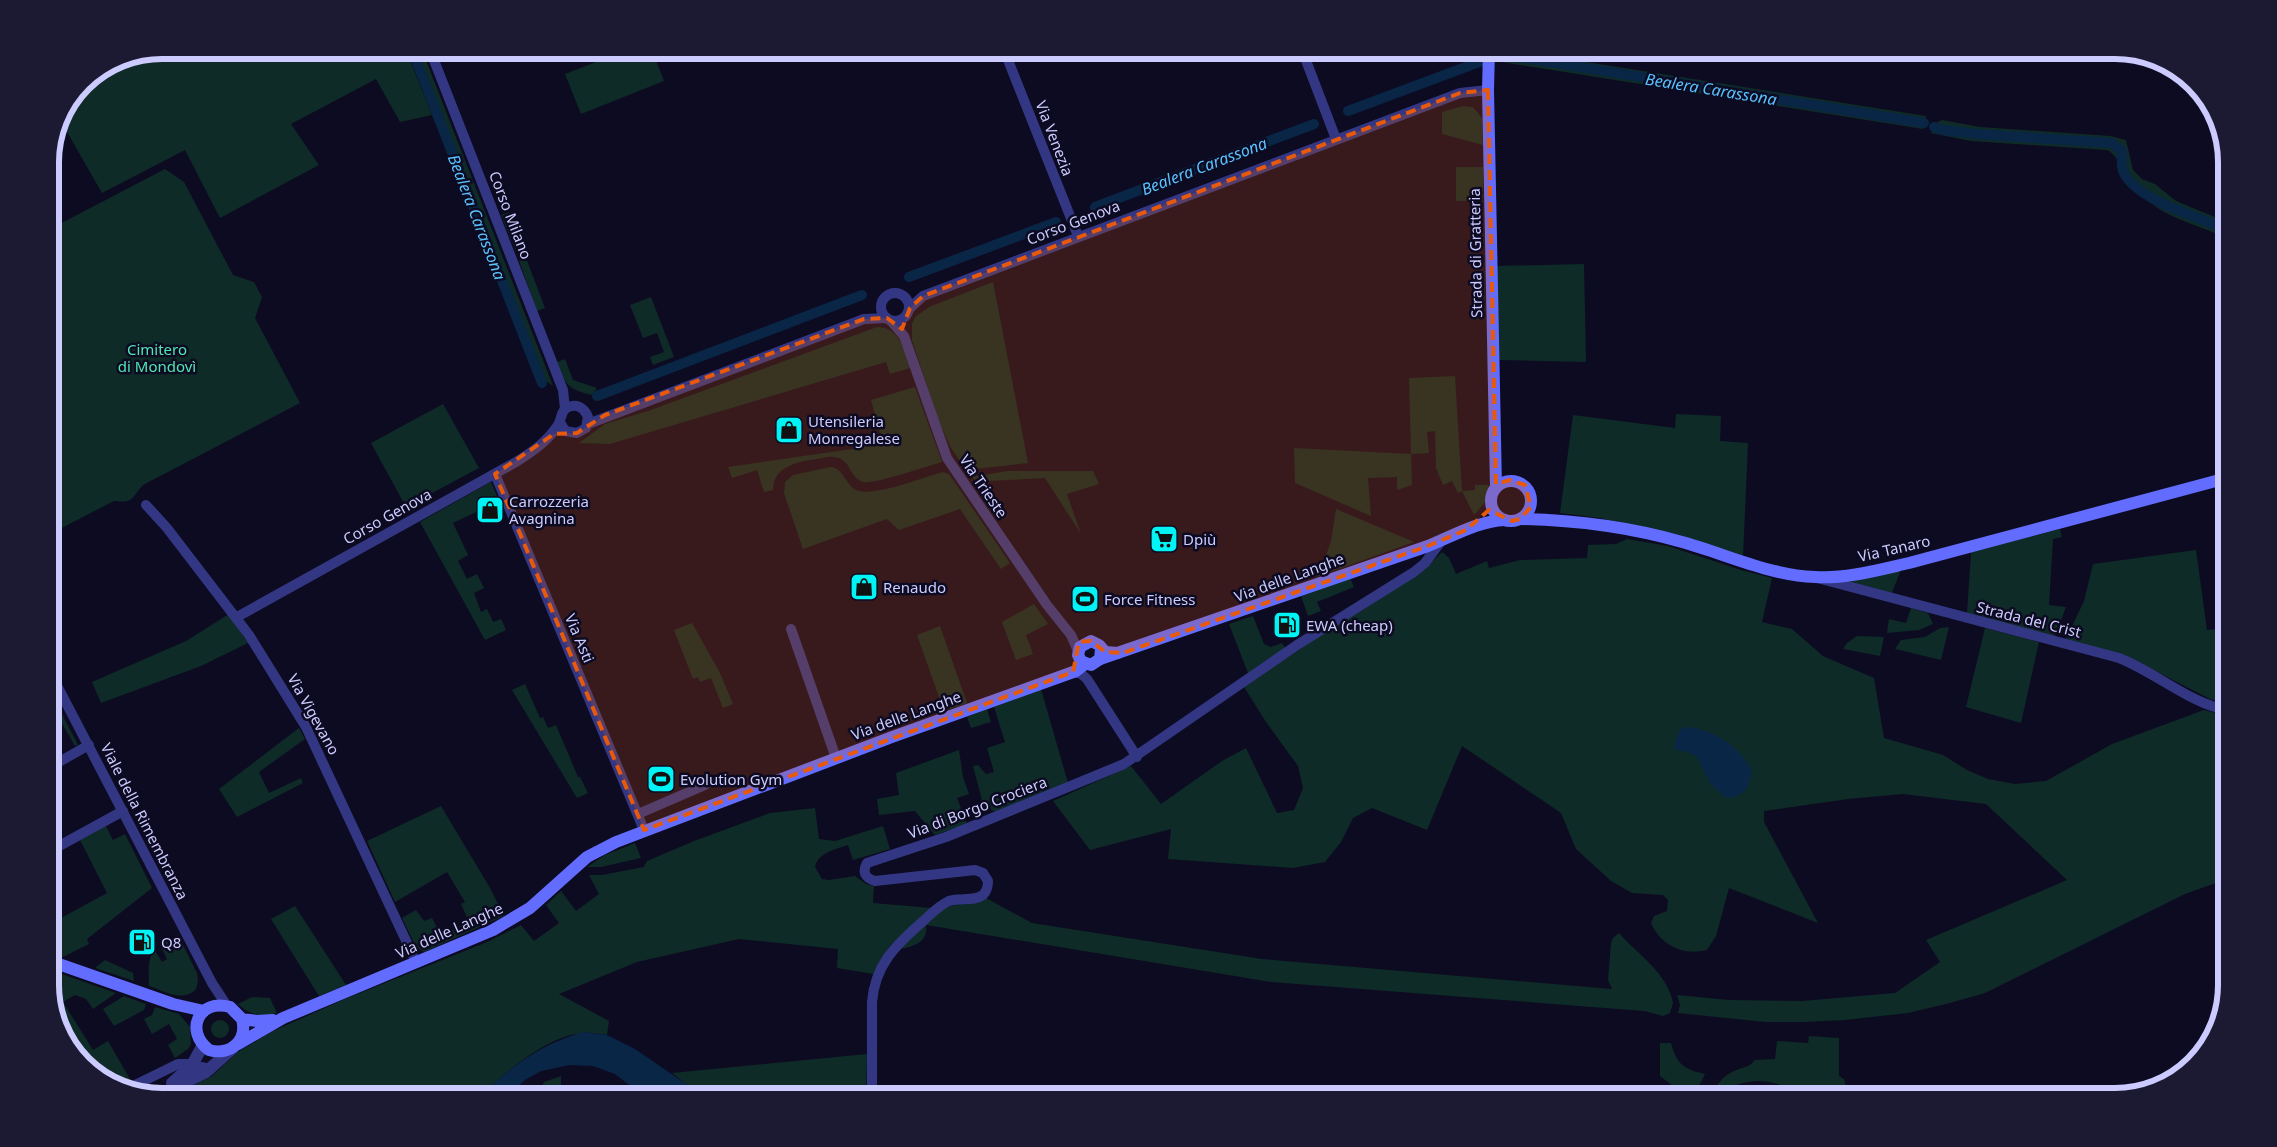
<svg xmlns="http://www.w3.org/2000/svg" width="2277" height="1147" viewBox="0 0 2277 1147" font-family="'Noto Sans',sans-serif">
	<rect width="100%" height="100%" fill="#0d0b21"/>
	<g fill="#0e2b27">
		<polygon points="162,50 406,50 432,115 400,122 376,79 291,124 319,165 220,218 185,150 102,193 59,118 83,83 119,58"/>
		<polygon points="416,50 422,50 553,386 545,380"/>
		<polygon points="627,50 652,50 664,81 581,114 565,74"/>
		<polygon points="1495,50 1512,50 1926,116 1923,129 1495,61"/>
		<polygon points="1463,106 1473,107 1482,118 1483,145 1442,134 1442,112"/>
		<path d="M1942,120l38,7 130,9 16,4 7,30 9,9 13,5 21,17 51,21v17c-22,-12 -47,-17 -68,-30 -9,-7 -19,-14 -28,-22 -13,-11 -8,-29 -24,-37l-136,-9 -40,-8 5,-10z"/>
		<rect x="1456" y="167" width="27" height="34"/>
		<path d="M165,169l19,13 49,93 21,7 8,15 -7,21 45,85 -157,82c-13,14 -8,18 -29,16l-64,33v-305z"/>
		<polygon points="509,212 523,250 516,252 501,215"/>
		<polygon points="526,258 545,308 537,311 519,261"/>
		<polygon points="1584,264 1586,362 1499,360 1497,266"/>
		<polygon points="993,282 1028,463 966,470 951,448 937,417 912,340 912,324 915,317 929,307"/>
		<polygon points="651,297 674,357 653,365 650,357 664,352 657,333 643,338 630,305"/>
		<path d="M877,327c23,0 27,23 33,41l-20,6 -4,-12 -276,82 -31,-1 26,-19 43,-13z"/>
		<path d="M565,359l8,21 24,8 -5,7c-25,-6 -26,-10 -35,-33z"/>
		<polygon points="1455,376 1462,491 1475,490 1475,485 1489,485 1486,501 1474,515 1462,491 1458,493 1452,481 1443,485 1436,468 1435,431 1427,432 1429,453 1411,454 1412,485 1397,490 1397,477 1368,478 1371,516 1295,483 1294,448 1411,454 1409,378"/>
		<path d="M915,387l27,75c-14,4 -70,23 -79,20 -17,-6 -10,-27 -36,-25 -20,4 -54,5 -54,33l-9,2 -7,-22 -25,8 -4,-11 124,-18 30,-9 -11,-40z"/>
		<polygon points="443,404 479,468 406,507 371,443"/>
		<polygon points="1676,414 1721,416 1720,441 1748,443 1743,557 1675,534 1600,518 1560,513 1573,415 1675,428"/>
		<path d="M831,467c13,2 14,17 25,23 16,8 68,-13 87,-18l6,2 61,89 -9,6 -41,-60 -61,21 -12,-11 -84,30 -19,-56 1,-11 8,-7z"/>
		<polygon points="1008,471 1093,471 1099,484 1067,494 1081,534 1045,478 988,481 981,486 972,477"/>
		<polygon points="491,482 503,510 498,512 493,504 453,523 468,555 458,561 467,579 477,574 484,588 474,593 481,612 487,609 493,622 501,619 506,630 485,640 420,522"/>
		<polygon points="1336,509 1414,542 1319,576 1331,541"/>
		<polygon points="2060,529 2062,537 2053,539 2049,605 2066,607 2055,636 1967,614 1971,552"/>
		<path d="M1627,539l41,7 73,24 31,8 -10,44 30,7 31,27 51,22 10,60 59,17 24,15 21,9 27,5 31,-3 66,-37 92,-34 23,6v163l-42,15 -200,99 -35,10 -42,10 -63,7 -41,2h-39l-87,-9 2,-8 -3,-10 52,5 73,1 93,-8 45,-31 -14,-22 141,-60 -81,-76 -83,-10 -55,5 -84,12v11l54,101 -89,-35 -13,48 -9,14c-23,6 -46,-4 -56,-27l3,-7 13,-5 1,-11 -5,-5 -31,-2 -21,-12 -35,-32 -15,-36 -99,-67 -35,84 -55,-22 -19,10 -12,24 -16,20 -32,6 -125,-9 3,-30 -81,21 -37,-49 78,-35 30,38 61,-43 24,-13 31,65 17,-3 9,-22 -5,-22 -32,-44 -22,-35 56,-40 125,-78 17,-17 7,6 7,16 31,-13 2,7 31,-8 67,-2 1,-13 28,-1z"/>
		<polygon points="2196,550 2207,630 2227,628 2227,704 2210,699 2134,660 2066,639 2084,601 2093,564"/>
		<polygon points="1901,570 1891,595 1836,581"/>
		<polygon points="1350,578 1354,587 1317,602 1321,611 1308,616 1301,596"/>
		<polygon points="1034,604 1048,624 1026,635 1033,654 1016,660 1002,622"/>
		<polygon points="1911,608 1928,613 1933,624 1919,630 1887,633 1889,619 1906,623"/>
		<polygon points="229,614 248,643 201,666 101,703 92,682 186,641"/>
		<polygon points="1253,616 1264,644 1271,647 1282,643 1285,648 1248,673 1229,624"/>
		<polygon points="692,623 720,673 733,704 723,708 711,678 700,682 698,677 693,679 674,630"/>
		<polygon points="940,626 967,703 944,711 917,635"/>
		<polygon points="1949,627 1941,660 1895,649 1901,640 1925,637 1940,628"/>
		<polygon points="1985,628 2039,642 2021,723 1966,707"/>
		<polygon points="1857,636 1884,637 1880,656 1843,649 1847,643"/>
		<polygon points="525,684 540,718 543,717 548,728 556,725 578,777 580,777 588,793 577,798 512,690"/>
		<polygon points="1041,689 1068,783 995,812 983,804 973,766 978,765 986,774 994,772 987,748 1005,742 994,707"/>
		<polygon points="50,691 78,745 75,746 50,703"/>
		<polygon points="987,709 991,722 971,728 967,717"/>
		<polygon points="299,728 305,739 259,772 269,793 301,778 303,783 237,817 219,789"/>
		<polygon points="959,750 963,777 969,794 957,798 967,824 935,835 915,811 879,815 877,799 899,795 896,773"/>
		<polygon points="441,806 490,888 504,916 424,952 416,947 402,918 416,910 424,921 432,918 441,935 469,922 461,904 465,902 447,872 395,902 367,841"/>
		<path d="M815,808l4,31 16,2 48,-15 7,23 -37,11 -5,-15c-14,5 -29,7 -33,22l7,12 7,1 26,-4 11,8 8,2 -1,17 58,5 -42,39 -15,27 -37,-6 1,-19 -99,-10 -102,23 -78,32 50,27 -2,14c-8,-1 -16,-3 -23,-2 -38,2 -79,41 -106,64h-308l42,-21 26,-24 35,-21 72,-32 142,-57 34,-17 13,16 25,-18 -13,-18 15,-14 15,20 23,-17 -10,-19h13l42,-8 3,-6 47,-20 76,-28z"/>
		<polygon points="106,826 113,840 125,834 152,888 87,939 89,944 63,957 50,952 50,924 107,893 80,840"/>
		<polygon points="635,843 641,858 601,867 587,867 605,855"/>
		<path d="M986,898l46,25 230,36 350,30 -4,-9 3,-37 2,-5 6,-5c19,22 48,39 54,70l-3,10 -7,3 -19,-5 -373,-29 -345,-57c3,17 -13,22 -27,24 15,-14 33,-36 52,-43 12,-4 24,-3 35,-8z"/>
		<polygon points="295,906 346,985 319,996 271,919"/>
		<path d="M178,935l19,38 1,8 -2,8c-13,14 -32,2 -47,-3 0,-13 -2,-25 5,-37l8,13 5,-3 -7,-14z"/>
		<polygon points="105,960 133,973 134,981 95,968"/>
		<polygon points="50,970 116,993 93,1009 86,999 75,995 63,1002 93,1050 108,1041 131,1081 118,1087 113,1086 69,1048 50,993"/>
		<polygon points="124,996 146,1004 144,1010 114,1026 103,1009"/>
		<path d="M252,997l18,1 7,15c-16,4 -28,2 -39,-9z"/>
		<polygon points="155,1007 179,1014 190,1027 191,1044 188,1049 175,1058 168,1045 177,1039 169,1024 152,1034 144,1019 152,1015"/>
		<circle cx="220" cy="1029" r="9"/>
		<path d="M1809,1036l30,2v38l5,3 5,18c-11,0 -28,3 -38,0 -21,-7 -39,-20 -63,-15 -14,2 -26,10 -39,15 7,-10 13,-21 25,-26 8,-4 15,-3 21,-11l20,-1 2,-18 31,2z"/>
		<path d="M1660,1043h11c6,22 13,26 34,31 -5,10 -10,23 -24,23l1,-4 -22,-17z"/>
		<polygon points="867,1054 866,1097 698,1097 691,1088 672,1073"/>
		<polygon points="561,1076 561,1097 537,1097 544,1082"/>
		<polygon points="1653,1086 1681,1097 1636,1097 1638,1091"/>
	</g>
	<g fill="#092647">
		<path d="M1683,727c28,0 57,19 69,44 -2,16 -8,26 -26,27l-17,-16 -12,-25 -9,-5 -11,-2 -3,-3c2,-8 3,-14 9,-20z"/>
		<path d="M583,1032l24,3 28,14 57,39 5,9h-52l-30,-23 -22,-8 -23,-1 -29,6 -16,9 -19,17h-28c37,-32 57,-50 105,-65z"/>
	</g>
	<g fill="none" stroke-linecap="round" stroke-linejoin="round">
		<g stroke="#092647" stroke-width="10">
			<polyline points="412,50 542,383"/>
			<polyline points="1499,54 1924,123"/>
			<polyline points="1348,111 1482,61"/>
			<path d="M1934,127l9,3 33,4 135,9 11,8c0,6 -1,14 1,20 12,30 78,45 104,60"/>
			<polyline points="1095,207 1314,124"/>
			<polyline points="909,277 1056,222"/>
			<polyline points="597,396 862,295"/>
		</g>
		<g stroke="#333783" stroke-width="10">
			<polyline points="430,50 563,390 565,409"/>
			<polyline points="1004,50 1078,236"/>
			<polyline points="1302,50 1336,139"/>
			<circle cx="895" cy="307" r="14"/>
			<polyline points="910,308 923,296 1460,93 1488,90"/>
			<polyline points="891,321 904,336 947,458 1047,605 1071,635 1078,651"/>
			<polyline points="588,424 864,319 887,318"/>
			<polyline points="495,474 644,830"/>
			<polyline points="146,505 167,528 249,635 306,727 416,962"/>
			<path d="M1821,579l298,79c36,14 72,46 108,52"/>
			<path d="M237,617l279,-155c16,-10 32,-21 42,-37 4,-6 2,-12 8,-17 10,-5 18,-1 22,9l-2,11 -9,5 -12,-2 -5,-9"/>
			<polyline points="791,629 836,758"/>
			<polyline points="50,672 212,983 227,1006"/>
			<polyline points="1070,673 1080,673 1087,679 1137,757"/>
			<polyline points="50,767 89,745"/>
			<polyline points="638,814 705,785"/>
			<polyline points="50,851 123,811"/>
			<polyline points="127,1089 178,1064 186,1064 211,1069"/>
			<path d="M872,1097v-95c3,-37 23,-56 49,-79 9,-8 17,-17 28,-22 10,-4 25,1 34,-6 4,-4 5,-9 5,-14l-5,-8 -8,-3 -100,11c-10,-3 -13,-9 -8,-18l79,-26 178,-73 173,-119 117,-73 11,-9 17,-23"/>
		</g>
		<g stroke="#333783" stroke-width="12">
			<polyline points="172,1083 192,1065 203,1045"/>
			<polyline points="157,1096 206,1072 233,1048"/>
		</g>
		<g stroke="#626dff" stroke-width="12">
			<polyline points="1489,50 1488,90 1496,487"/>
			<circle cx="1511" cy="501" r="20"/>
			<path d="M1520,519c55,1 109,8 162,23 44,12 86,33 133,35 31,2 63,-7 94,-14l318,-85"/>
			<polyline points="1101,649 1100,659 1091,665 1081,661 1078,655 1080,647 1091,641 1099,645 1105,652 1118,653"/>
			<path d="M1100,659l328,-113c25,-10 50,-25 77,-26"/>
			<polyline points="50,961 173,1004 204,1011"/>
			<path d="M242,1019c6,22 -12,37 -33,31 -25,-19 -10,-52 21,-43l12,12 15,2 16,-1"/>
			<polyline points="238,1044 283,1018 493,930 530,908 587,857 616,842 892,737 1076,671 1085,664"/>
		</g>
	</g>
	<path fill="#e8590c" fill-opacity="0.2" stroke="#e8590c" stroke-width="4" stroke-dasharray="10 6" stroke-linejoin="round" d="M1488,90l8,394 14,-4 15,5 6,22 -11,12 -8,2 -23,-11 -23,20 -38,16 -305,107 -18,-1 -14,-11 -12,1 -6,30 -429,158 -149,-356 59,-40 23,-1 28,-18 259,-96 23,-1 15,11 8,-21 13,-12 537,-203z"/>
	<defs>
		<symbol id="shop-square" viewBox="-11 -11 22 22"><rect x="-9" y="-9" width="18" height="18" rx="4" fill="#00f4f6" stroke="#0d0b21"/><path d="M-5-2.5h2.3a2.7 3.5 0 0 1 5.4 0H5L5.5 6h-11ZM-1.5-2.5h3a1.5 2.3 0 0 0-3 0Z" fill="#111"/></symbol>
		<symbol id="supermarket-square" viewBox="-11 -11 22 22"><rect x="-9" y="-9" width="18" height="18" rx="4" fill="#00f4f6" stroke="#0d0b21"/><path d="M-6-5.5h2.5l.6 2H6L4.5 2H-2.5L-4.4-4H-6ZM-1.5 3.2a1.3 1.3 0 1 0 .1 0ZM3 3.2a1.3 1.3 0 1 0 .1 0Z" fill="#111"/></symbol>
		<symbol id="stadium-square" viewBox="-11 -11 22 22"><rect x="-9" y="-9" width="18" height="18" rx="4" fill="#00f4f6" stroke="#0d0b21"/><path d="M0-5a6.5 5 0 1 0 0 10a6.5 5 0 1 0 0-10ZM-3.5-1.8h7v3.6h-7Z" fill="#111"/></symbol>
		<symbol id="fuel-square" viewBox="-11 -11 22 22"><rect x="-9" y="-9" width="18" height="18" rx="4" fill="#00f4f6" stroke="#0d0b21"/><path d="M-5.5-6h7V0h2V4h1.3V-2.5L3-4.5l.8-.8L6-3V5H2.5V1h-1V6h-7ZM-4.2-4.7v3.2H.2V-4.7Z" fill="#111"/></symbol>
	</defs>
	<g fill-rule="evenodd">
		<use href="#shop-square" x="773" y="414" width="32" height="32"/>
		<use href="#shop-square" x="474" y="494" width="32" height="32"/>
		<use href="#supermarket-square" x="1148" y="523" width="32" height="32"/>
		<use href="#shop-square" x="848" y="571" width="32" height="32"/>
		<use href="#stadium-square" x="1069" y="583" width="32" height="32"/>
		<use href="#fuel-square" x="1271" y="609" width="32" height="32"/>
		<use href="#stadium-square" x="645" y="763" width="32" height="32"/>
		<use href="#fuel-square" x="126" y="926" width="32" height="32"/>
	</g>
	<g text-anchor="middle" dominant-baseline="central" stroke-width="5" stroke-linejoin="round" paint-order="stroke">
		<g font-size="15" fill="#cccbff" stroke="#0d0b21">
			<text transform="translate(1055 138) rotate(69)">Via Venezia</text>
			<text transform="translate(511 215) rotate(69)">Corso Milano</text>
			<text transform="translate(1073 222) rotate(-21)">Corso Genova</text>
			<text transform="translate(1475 253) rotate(-91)">Strada di Gratteria</text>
			<text transform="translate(984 486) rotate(56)">Via Trieste</text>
			<text transform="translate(387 516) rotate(-29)">Corso Genova</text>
			<text transform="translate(1894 548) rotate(-13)">Via Tanaro</text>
			<text transform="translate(1289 577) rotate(-20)">Via delle Langhe</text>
			<text transform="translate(2029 619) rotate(14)">Strada del Crist</text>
			<text transform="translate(580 638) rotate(67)">Via Asti</text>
			<text transform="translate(314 714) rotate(61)">Via Vigevano</text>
			<text transform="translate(906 715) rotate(-20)">Via delle Langhe</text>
			<text transform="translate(977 807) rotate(-21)">Via di Borgo Crociera</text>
			<text transform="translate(145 821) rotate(63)">Viale della Rimembranza</text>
			<text transform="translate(449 930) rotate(-24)">Via delle Langhe</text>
		</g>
		<g font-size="15" fill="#4fe7b3" stroke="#0d0b21">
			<text x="157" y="349">Cimitero<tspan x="157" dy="17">di Mondovì</tspan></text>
		</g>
		<g font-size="15" fill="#cccbff" stroke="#0d0b21" text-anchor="start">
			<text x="808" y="421">Utensileria<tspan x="808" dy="17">Monregalese</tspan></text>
			<text x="509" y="501">Carrozzeria<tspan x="509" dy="17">Avagnina</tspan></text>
			<text x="1183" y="539">Dpiù</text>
			<text x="883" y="587">Renaudo</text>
			<text x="1104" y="599">Force Fitness</text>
			<text x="1306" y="625">EWA (cheap)</text>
			<text x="680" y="779">Evolution Gym</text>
			<text x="161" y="942">Q8</text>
		</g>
		<g font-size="16" font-style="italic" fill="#59c2ff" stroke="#0d0b21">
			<text transform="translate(1711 89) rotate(9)">Bealera Carassona</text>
			<text transform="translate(1204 166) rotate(-21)">Bealera Carassona</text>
			<text transform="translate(477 217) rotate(69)">Bealera Carassona</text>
		</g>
	</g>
	<path d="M0 0H2277V1147H0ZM162 59H2115A103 103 0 0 1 2218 162V985A103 103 0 0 1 2115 1088H162A103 103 0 0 1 59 985V162A103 103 0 0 1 162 59Z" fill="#1c1a33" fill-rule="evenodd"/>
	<path fill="none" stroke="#cccbff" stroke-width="6" d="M162 59H2115A103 103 0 0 1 2218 162V985A103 103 0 0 1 2115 1088H162A103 103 0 0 1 59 985V162A103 103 0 0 1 162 59Z"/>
</svg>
